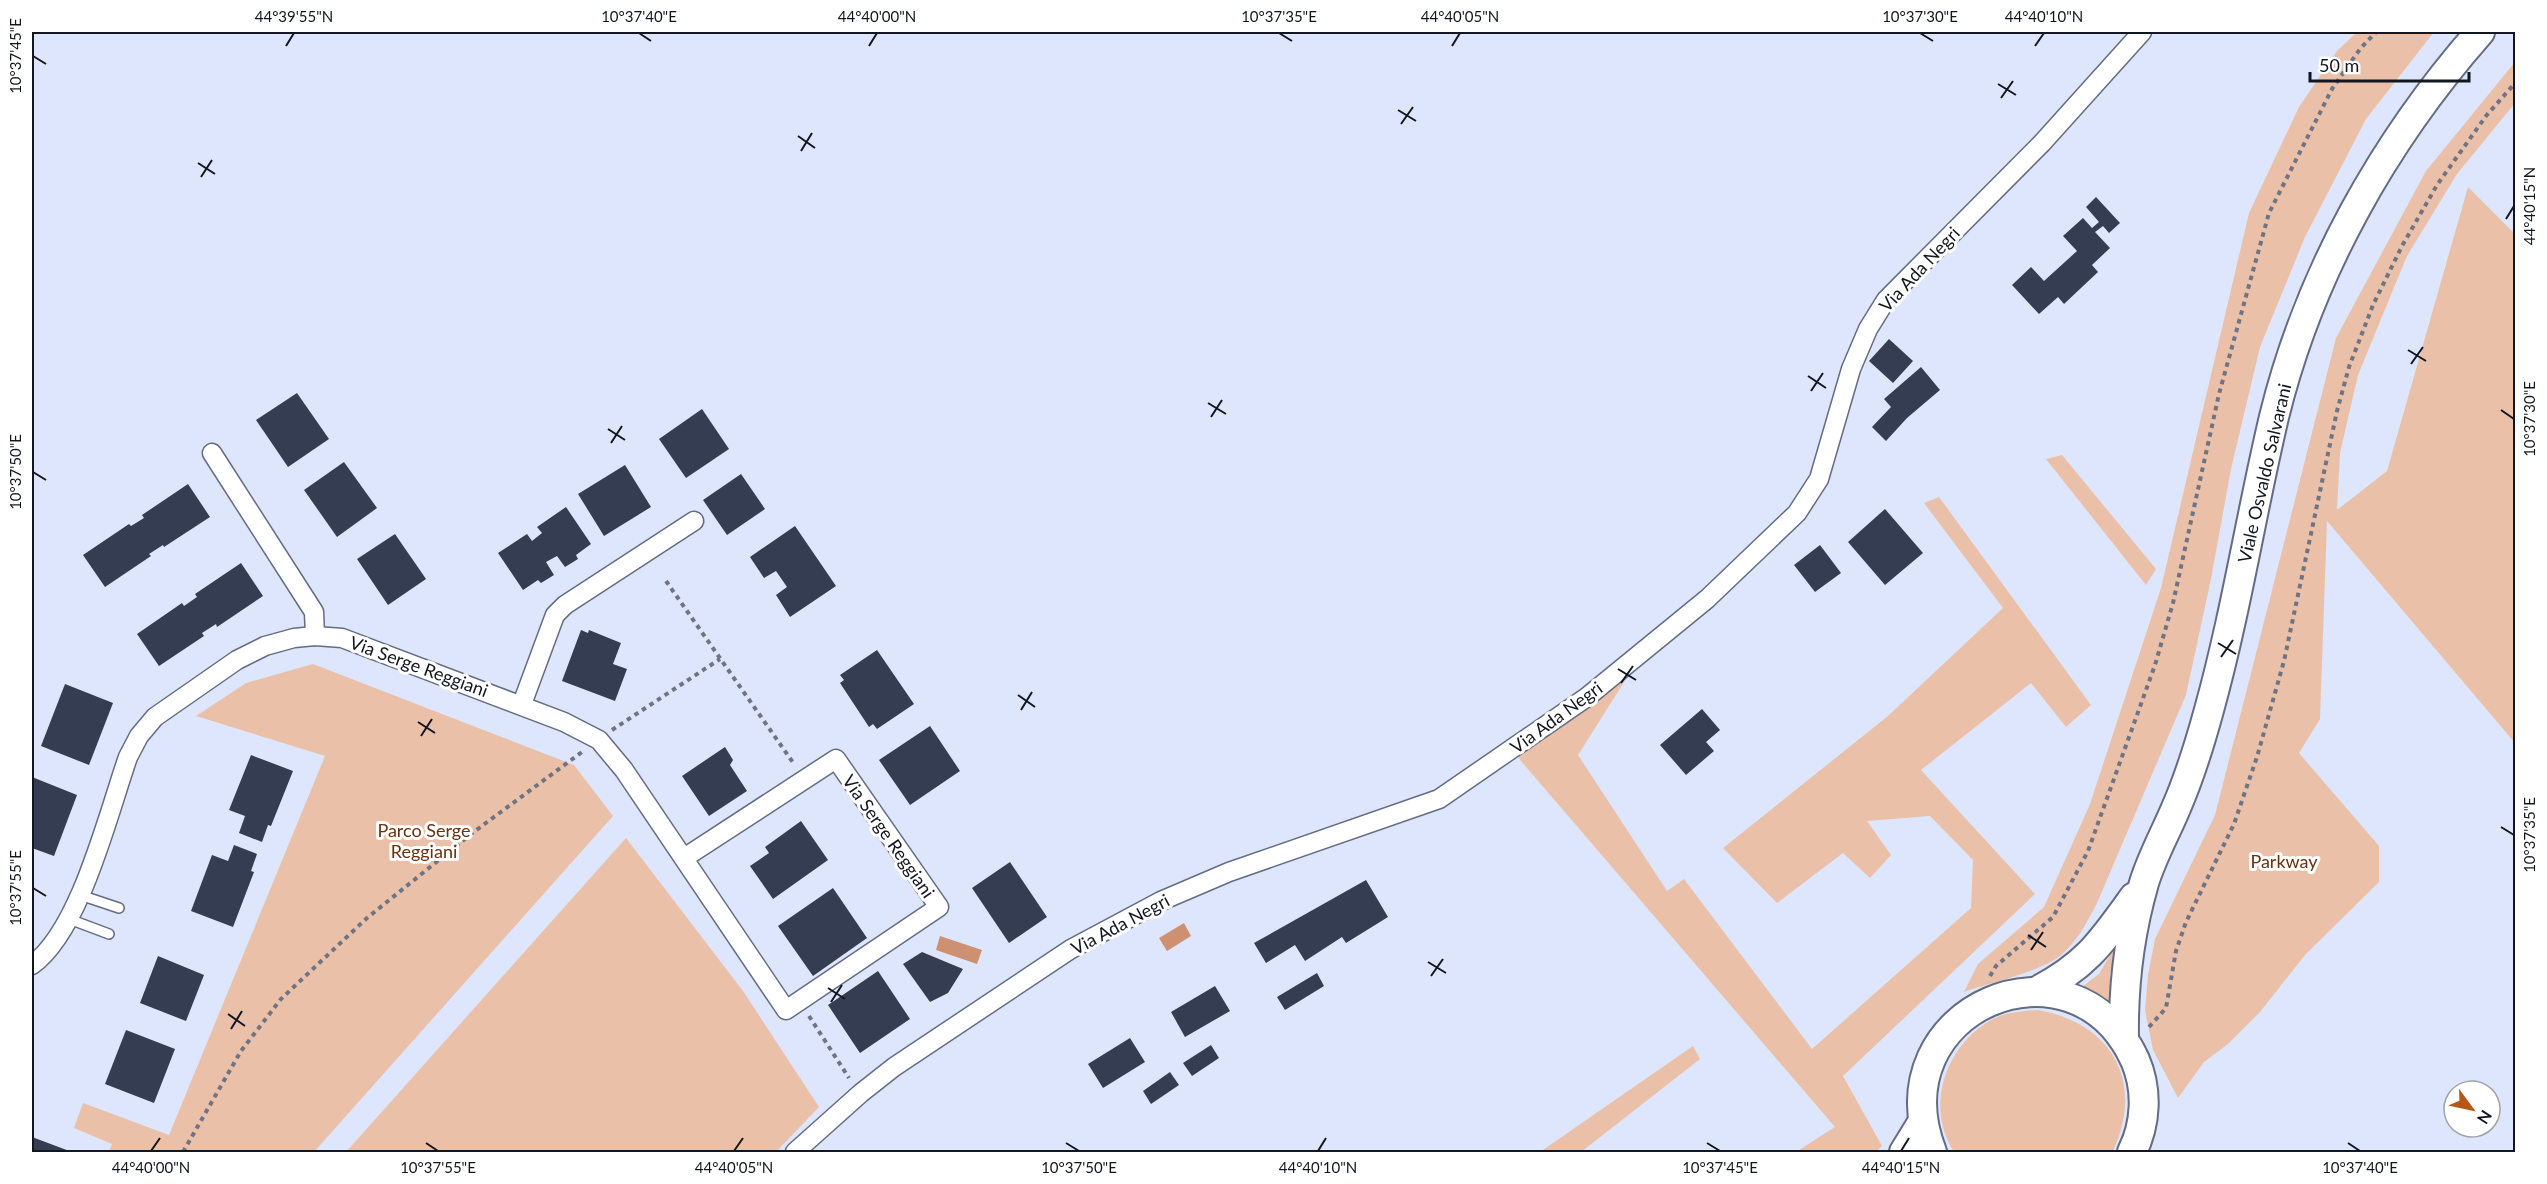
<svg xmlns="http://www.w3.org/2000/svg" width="2547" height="1184" viewBox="0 0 2547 1184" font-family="Lato,sans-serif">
	<rect width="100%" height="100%" fill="#dde6fc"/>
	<g fill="#ebc0a9">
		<path d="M2357,32h77l-68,87 -61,118 -45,110 -29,122 -20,110 -25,116 -89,208c-10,19 -20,39 -37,53 -23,17 -68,26 -96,36l14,-28 66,-57 46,-103 71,-216 88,-375 50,-106 38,-56z"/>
		<polygon points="2515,62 2515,103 2457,174 2407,256 2358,375 2340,453 2337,510 2387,471 2468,187 2515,234 2515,743 2327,521 2320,719 2299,753 2379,846 2379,882 2305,955 2260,1012 2228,1044 2204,1062 2178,1098 2153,1050 2145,1010 2148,975 2155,939 2215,815 2336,338 2426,171"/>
		<polygon points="2062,455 2156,569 2146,585 2046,459"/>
		<polygon points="1939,497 2091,705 2066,727 2031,683 1921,770 2035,894 1843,1076 1882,1146 1876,1152 1791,1152 1799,1150 1835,1127 1521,761 1513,748 1645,649 1578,755 1667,891 1684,879 1812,1049 1971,908 1973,860 1930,816 1867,821 1891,855 1870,878 1843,853 1777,903 1723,848 1888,716 2003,608 1924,503"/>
		<polygon points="313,664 574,765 613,816 314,1152 109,1152 112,1144 74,1128 83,1103 169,1135 325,756 196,716 246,683"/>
		<polygon points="626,838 743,991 819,1107 776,1152 346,1152"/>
		<polygon points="2116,945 2110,975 2111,1007 2096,996 2078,990 2099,974"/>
		<path d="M2038,1010c74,13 107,72 75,141l-159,1c-30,-46 -8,-108 39,-133 14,-7 30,-8 45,-9z"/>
		<polygon points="1693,1046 1700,1059 1581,1152 1540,1152"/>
	</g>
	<g fill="#cd9171">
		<polygon points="1184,923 1191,936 1167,951 1159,938"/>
		<polygon points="940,936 982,950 977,964 936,950"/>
	</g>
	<g fill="#353d53">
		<polygon points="2096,197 2120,223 2109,233 2103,226 2095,232 2110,248 2092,265 2098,272 2064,304 2058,297 2039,314 2012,285 2031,267 2044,281 2077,251 2063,236 2083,218 2092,228 2099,222 2086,207"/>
		<polygon points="1889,339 1913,361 1893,383 1869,361"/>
		<polygon points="1921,367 1940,390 1907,418 1886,441 1872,427 1891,407 1884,399"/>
		<polygon points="297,393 329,439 288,467 256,420"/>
		<polygon points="702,409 729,449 686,478 659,439"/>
		<polygon points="344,462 377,508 337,537 304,490"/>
		<polygon points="625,465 651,507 604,536 578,494"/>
		<polygon points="741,474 765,509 727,535 703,500"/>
		<polygon points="188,484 210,517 164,547 163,545 149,554 151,556 105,587 83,555 129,524 131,526 144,518 142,515"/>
		<polygon points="566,507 591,544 576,555 578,559 565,567 557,556 546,562 554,575 541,583 538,580 523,590 498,553 527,534 532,541 542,533 537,527"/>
		<polygon points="1885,509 1923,553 1885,585 1848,542"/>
		<polygon points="795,526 836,586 790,617 776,595 787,587 776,571 764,578 750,557"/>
		<polygon points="395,534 426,579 388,605 357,559"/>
		<polygon points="1820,545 1841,573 1815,592 1794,565"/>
		<polygon points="241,563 263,596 217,627 216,624 202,633 204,636 159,666 137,634 182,603 184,606 197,597 195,594"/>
		<polygon points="581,630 588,633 589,630 621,643 613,664 627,669 615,701 562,681"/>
		<polygon points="877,650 914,704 877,729 873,724 869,727 840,683 844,680 840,675"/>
		<polygon points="65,684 113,703 89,765 41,746"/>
		<polygon points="1702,709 1720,730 1706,742 1714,751 1686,775 1660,745"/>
		<polygon points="930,726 960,771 910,805 879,760"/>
		<polygon points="725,747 733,760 730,765 747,791 709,816 682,776"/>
		<polygon points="251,755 293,771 271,826 268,825 262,842 239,833 245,816 229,810"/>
		<polygon points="32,777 77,795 54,856 32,848"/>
		<polygon points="801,821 828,860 773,899 750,866 769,853 765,847"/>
		<polygon points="234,845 257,854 251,871 254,872 233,927 191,911 212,855 228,861"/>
		<polygon points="1010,862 1047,917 1009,943 972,888"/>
		<polygon points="1366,880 1388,917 1346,943 1342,937 1305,961 1295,945 1266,963 1254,943"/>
		<polygon points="833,888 867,938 813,976 778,926"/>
		<polygon points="922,952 963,969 948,993 930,1002 903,964"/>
		<polygon points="158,956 204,975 186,1021 140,1003"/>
		<polygon points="878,971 910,1019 860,1053 828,1005"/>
		<polygon points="1317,973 1324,986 1285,1010 1277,997"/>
		<polygon points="1215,986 1230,1011 1185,1037 1171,1012"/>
		<polygon points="126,1030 175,1049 154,1103 105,1084"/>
		<polygon points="1130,1038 1145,1062 1103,1088 1088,1064"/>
		<polygon points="1211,1045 1219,1058 1192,1076 1183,1063"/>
		<polygon points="1170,1072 1179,1085 1151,1104 1143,1091"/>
		<polygon points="32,1137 72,1152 32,1152"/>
	</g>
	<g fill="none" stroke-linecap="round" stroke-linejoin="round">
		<defs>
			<g id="service">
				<polyline points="80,895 119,908"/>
				<polyline points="69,919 109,934"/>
			</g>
			<g id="minor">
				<polyline points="212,453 314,612 315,636"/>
				<polyline points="522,704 555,615 565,605 694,521"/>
				<path d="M32,965c48,-34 76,-151 96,-208l11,-21 16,-19 82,-57 28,-14 29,-8 21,-2 27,2 222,84 35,18 25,30 162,240 153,-103 -103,-148 -152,99"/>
				<polyline points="795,1152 861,1093 894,1067 1071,949 1161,901 1229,872 1439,799 1587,697 1707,599 1797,513 1819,479 1851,369 1868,329 1886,300 2042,143 2142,32"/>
			</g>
			<g id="primary">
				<path d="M2035,992c51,-26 66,-49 99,-95"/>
				<path d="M2124,1039c-1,-54 5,-104 20,-156 8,-26 22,-51 32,-75 14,-32 24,-65 33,-98 27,-97 42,-196 65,-293 35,-143 110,-276 206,-385"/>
				<polyline points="1904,1152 1923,1121"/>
				<path d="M1932,1152c-56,-144 142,-226 203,-92 13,30 11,64 -3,92"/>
			</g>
		</defs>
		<use href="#service" stroke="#636c84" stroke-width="12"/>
		<use href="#minor" stroke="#636c84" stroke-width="21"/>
		<use href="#primary" stroke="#636c84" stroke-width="32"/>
		<g stroke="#6e7483" stroke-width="4" stroke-dasharray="4.5 4.5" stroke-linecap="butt">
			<polyline points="666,581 794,764"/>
			<polyline points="612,730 720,659"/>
			<polyline points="1990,976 1996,966 2053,917 2088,851 2155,665 2173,603 2219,394 2269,213 2332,89 2360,49 2376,32"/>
			<polyline points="809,1016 849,1078"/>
			<polyline points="2149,1027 2166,1008 2176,951 2186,922 2234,824 2257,757 2284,661 2337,411 2349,367 2373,305 2402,246 2437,185 2486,116 2516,82"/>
			<polyline points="183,1152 241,1051 281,999 367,918 471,834 582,752"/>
		</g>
		<use href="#service" stroke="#fff" stroke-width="9"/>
		<use href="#minor" stroke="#fff" stroke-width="18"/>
		<use href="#primary" stroke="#fff" stroke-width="28"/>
	</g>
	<path fill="none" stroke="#12161f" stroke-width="2" d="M639,33l12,8M1279,33l13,8M1920,33l13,8M286,46l8,-13M869,46l8,-13M1452,46l8,-13M2035,46l9,-13M33,56l13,8M1998,84l18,11M2001,98l12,-17M1398,110l18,11M1401,124l12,-17M798,136l17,12M801,151l11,-18M198,163l17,11M201,177l11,-17M2506,219l8,-13M2408,350l18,11M2411,364l12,-17M1808,376l18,12M1811,391l12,-18M1208,403l18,11M2501,410l13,9M1211,417l11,-17M608,429l17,11M611,443l11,-17M33,472l13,8M2218,643l18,11M2221,657l12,-17M1618,669l18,11M1621,683l12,-17M1018,695l17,12M1021,710l11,-18M418,722l17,11M421,736l11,-17M2501,827l13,8M33,888l13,8M2028,935l18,12M2031,950l12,-18M1428,962l18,11M1431,976l12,-17M828,988l17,11M831,1002l11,-17M228,1014l17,12M231,1029l11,-18M426,1143l12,8M1066,1143l13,8M1707,1143l13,8M2348,1143l12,8M151,1151l9,-13M734,1151l9,-13M1318,1151l8,-13M1901,1151l8,-13"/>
	<g text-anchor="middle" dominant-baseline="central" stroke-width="6" stroke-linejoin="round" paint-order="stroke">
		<g font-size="18" fill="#12161f" stroke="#fff">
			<text transform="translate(1919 269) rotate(-47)">Via Ada Negri</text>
			<text transform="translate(2264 473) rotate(-77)">Viale Osvaldo Salvarani</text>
			<text transform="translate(419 666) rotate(20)">Via Serge Reggiani</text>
			<text transform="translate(1556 717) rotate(-36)">Via Ada Negri</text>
			<text transform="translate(889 836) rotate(55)">Via Serge Reggiani</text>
			<text transform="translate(1120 924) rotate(-28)">Via Ada Negri</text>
		</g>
		<g font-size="18" fill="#69310e" stroke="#fff">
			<text x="424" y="830">Parco Serge<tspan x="424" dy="21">Reggiani</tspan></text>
			<text x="2284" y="861">Parkway</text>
		</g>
	</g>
	<rect width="2547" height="1184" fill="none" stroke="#ffffff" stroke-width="66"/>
	<g transform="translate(2472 1109) rotate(123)"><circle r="28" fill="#ffffff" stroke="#a0a2a5" stroke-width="1.5"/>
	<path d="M0-4.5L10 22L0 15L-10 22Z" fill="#b75715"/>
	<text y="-9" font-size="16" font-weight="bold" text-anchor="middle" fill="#12161f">N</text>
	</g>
	<path d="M2310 72v9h159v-9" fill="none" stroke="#12161f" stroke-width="3"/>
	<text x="2319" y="72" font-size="18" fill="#12161f" stroke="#ffffff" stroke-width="4.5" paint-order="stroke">50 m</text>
	<rect x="33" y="33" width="2481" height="1118" fill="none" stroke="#12161f" stroke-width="2"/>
	<g font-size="15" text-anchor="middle" fill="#12161f">
		<text x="294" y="22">44°39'55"N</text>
		<text x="639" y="22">10°37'40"E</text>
		<text x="877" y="22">44°40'00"N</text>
		<text x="1279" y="22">10°37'35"E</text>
		<text x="1460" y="22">44°40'05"N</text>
		<text x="1920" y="22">10°37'30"E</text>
		<text x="2044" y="22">44°40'10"N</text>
		<text transform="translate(16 56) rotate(-90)" y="5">10°37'45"E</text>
		<text transform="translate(2530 206) rotate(-90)" y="5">44°40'15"N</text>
		<text transform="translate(2530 419) rotate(-90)" y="5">10°37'30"E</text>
		<text transform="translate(16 472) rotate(-90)" y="5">10°37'50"E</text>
		<text transform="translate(2530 835) rotate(-90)" y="5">10°37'35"E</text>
		<text transform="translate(16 888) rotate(-90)" y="5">10°37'55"E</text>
		<text x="151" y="1173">44°40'00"N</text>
		<text x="438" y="1173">10°37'55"E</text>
		<text x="734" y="1173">44°40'05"N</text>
		<text x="1079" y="1173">10°37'50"E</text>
		<text x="1318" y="1173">44°40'10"N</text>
		<text x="1720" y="1173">10°37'45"E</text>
		<text x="1901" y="1173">44°40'15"N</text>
		<text x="2360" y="1173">10°37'40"E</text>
	</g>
</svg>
